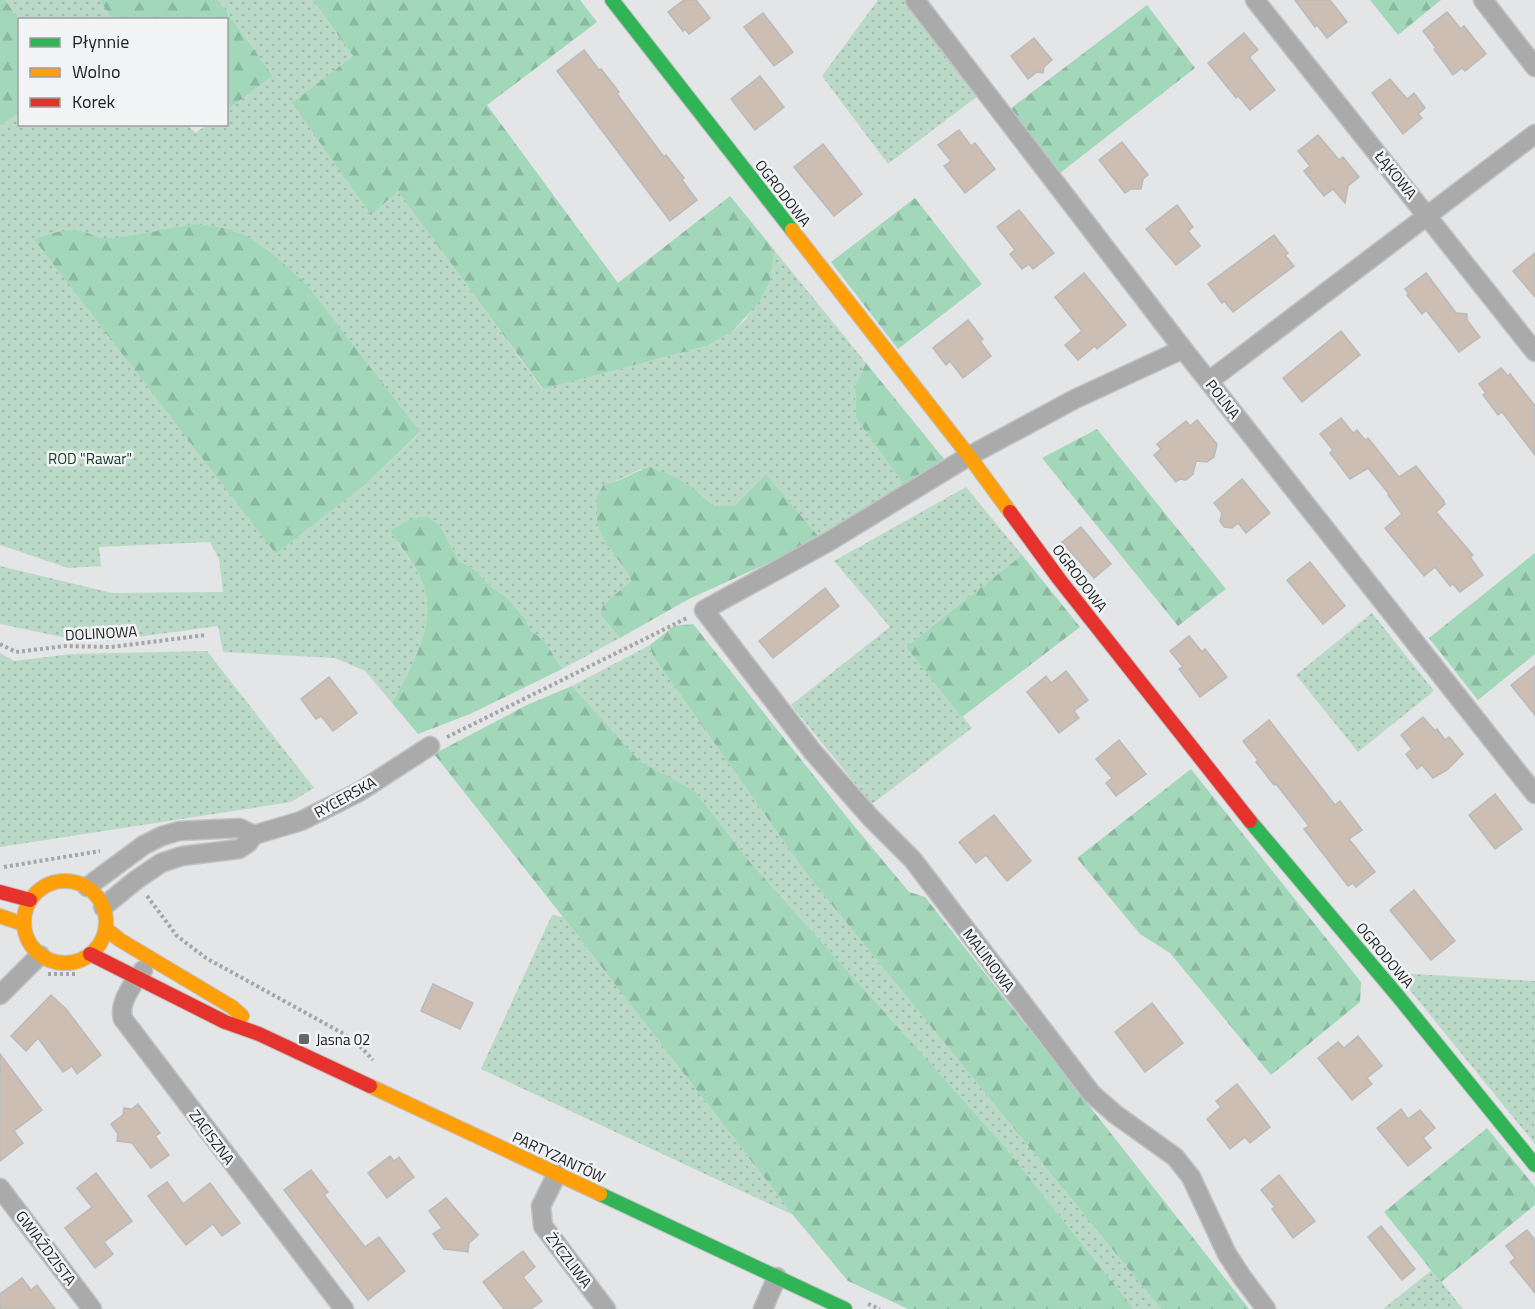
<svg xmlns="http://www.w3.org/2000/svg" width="1535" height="1309" viewBox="0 0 1535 1309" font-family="'Titillium Web',sans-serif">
	<defs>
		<pattern id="grass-dots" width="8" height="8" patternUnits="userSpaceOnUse" patternTransform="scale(1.5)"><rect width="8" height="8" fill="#bbd9c7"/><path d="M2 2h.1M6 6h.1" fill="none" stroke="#a0baab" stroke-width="1.8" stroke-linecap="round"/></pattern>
		<pattern id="forest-firs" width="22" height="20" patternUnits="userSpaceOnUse" patternTransform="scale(1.5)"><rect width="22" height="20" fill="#a2d7ba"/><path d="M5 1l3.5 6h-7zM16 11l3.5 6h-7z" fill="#8bb8a0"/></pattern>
	</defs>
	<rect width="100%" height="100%" fill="#e4e5e6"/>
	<g fill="url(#grass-dots)" fill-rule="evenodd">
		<polygon points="5,0 99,0 113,19 19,20"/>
		<path d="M218,0h95l40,56 -60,47 77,111 28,-24 144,199 165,-43 26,-15 13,-12 24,-39 5,-29 91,112 -11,23 1,32 48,67 -85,52 -53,-63 -32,32h-20l-14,-13 -59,-24 -29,14 -5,62 19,25 5,12 -28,23 -3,9 20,24 -58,31 -18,-29 -13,-9 -8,-15 -18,-20 -12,-7 -19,-20 -15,-8 -19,-35 -43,16c8,11 17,23 23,35 21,43 -8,88 -28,126l-27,-32 -30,-13 -112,-6 -5,-26 -110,15 -36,-2 -72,-15v-58l112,27 111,-1 -4,-33 -9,-17 -111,5 2,19 -33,2 -68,-23v-419l19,-15 1,13 168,1 7,8 12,-8 19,-1 1,-14 46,-34zM195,224l225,209 -54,51 -90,70 -194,-323c7,3 15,7 23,8 30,1 60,-11 90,-15z"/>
		<polygon points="878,0 906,0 979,95 888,164 822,76"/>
		<polygon points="966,487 1022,555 906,647 972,728 872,804 791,705 890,627 834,561"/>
		<polygon points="1372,613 1434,691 1358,752 1296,675"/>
		<polygon points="650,645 653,656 806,873 1161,1309 1134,1309 999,1140 750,862 695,791 639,762 572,686"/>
		<polygon points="207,651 314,788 291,802 0,847 0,653 14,661 71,654"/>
		<polygon points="552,915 563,917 793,1215 481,1069"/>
		<polygon points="1396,973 1535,981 1535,1144"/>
		<polygon points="1432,1270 1463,1309 1383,1309"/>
	</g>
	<g fill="url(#forest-firs)">
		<polygon points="0,0 5,0 19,20 20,111 0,126"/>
		<polygon points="99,0 218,0 273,76 227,110 226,20 113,19"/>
		<polygon points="313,0 580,0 597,22 487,105 618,283 730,196 775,251 770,280 759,302 733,331 707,346 543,389 398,191 371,215 292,103 353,56"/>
		<polygon points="1370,0 1441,0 1398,35"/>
		<polygon points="1147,5 1195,68 1060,173 1010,109"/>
		<polygon points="915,198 982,284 898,349 831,262"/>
		<path d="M195,224l29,4 25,9 26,19 32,29 113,147 -54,52 -90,70 -242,-315c17,-5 33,-12 50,-7 8,2 15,7 23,6 30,-1 58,-10 88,-14z"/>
		<polygon points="866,363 944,459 904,485 856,418 855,386"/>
		<polygon points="1097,429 1226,589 1178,626 1042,458"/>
		<path d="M650,467c29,11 41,17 64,39h20l32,-32 53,63 -31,17 -99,45 -69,39 -20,-24 3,-9 28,-24 -5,-11 -19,-25 -10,-21v-28l7,-12c16,-1 30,-13 46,-17z"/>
		<path d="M427,517l13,9 19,35 15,8 19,20 12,7 18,20 8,15 13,9 18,29 -92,45 -52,20 -26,-31c20,-38 49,-83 28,-126 -8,-17 -21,-32 -30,-47l24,-12z"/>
		<polygon points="1535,553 1535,654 1478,700 1429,638"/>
		<polygon points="1022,555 1080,627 962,717 906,647"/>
		<polygon points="693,624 850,821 909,892 925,897 1249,1309 1161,1309 806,873 653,656 650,645 674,626"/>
		<polygon points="572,686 639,761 695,791 750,862 999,1140 1134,1309 908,1309 848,1281 793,1215 563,917 434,754 527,705"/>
		<polygon points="1191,769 1361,982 1360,1002 1271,1075 1170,953 1140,934 1077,858"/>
		<polygon points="1487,1128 1535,1187 1535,1205 1441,1282 1384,1212"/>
	</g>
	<g fill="#ccbeb2" stroke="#babab9" stroke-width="1.5">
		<polygon points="684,0 696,0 710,18 689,34 685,29 683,31 668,12"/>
		<polygon points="1295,0 1330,0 1347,22 1327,38 1317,25 1315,27"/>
		<polygon points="1447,12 1461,29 1464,26 1486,54 1465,71 1462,68 1453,75 1434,49 1436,48 1423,31"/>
		<polygon points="763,13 793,52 774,66 744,27"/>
		<polygon points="1244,33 1258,50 1249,57 1275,90 1250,110 1238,96 1236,98 1208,63"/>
		<polygon points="1034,38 1052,60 1044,67 1043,73 1037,72 1028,79 1011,56"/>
		<polygon points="584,50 599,70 601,69 619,92 617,94 664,157 666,155 684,178 682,180 697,200 670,221 557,71"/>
		<polygon points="760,76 784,107 755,130 731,99"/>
		<polygon points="1390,79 1407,99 1414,93 1425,108 1418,114 1422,118 1403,134 1372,93"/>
		<polygon points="959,130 971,146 975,143 995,169 965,193 944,166 951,161 938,145"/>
		<polygon points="1318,135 1339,160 1343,157 1359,177 1348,186 1345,203 1333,189 1324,196 1304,171 1310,166 1298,151"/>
		<polygon points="1122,142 1148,175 1143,179 1141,189 1131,189 1125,193 1099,160"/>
		<polygon points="823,144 862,194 834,216 794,167"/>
		<polygon points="1177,205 1193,227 1188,231 1200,246 1176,265 1146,229"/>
		<polygon points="1019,210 1054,253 1033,269 1029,264 1022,269 1010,254 1015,250 997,227"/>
		<polygon points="1274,235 1288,253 1285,255 1294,266 1233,312 1224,301 1222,303 1208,284"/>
		<polygon points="1535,253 1535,297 1513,271"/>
		<polygon points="1084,273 1126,325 1097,349 1095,346 1078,360 1065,345 1082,331 1055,297"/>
		<polygon points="1426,273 1456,313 1467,314 1467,320 1480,337 1459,352 1426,310 1422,314 1407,295 1409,294 1405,289"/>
		<polygon points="968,320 983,339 980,341 991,356 963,378 950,361 946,365 933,348"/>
		<polygon points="1341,331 1360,355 1302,402 1283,378"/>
		<polygon points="1501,368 1508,376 1510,374 1535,406 1535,455 1502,412 1498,415 1483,395 1486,393 1479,384"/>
		<polygon points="1341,418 1353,433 1357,430 1365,440 1368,438 1399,477 1416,466 1444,501 1445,504 1436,512 1473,555 1470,557 1483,575 1460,592 1453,584 1450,586 1435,567 1424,576 1385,528 1402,514 1388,495 1389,494 1368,468 1350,479 1330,453 1333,450 1320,434"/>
		<polygon points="1197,420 1217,444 1214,457 1207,462 1196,461 1193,474 1186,480 1180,479 1176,482 1154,455 1161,449 1157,444 1186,421 1190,426"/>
		<polygon points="1242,479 1270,513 1246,533 1238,523 1232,528 1224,527 1220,521 1222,513 1214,503"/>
		<polygon points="1081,527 1111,564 1094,578 1062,542"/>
		<polygon points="1310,562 1345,606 1323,624 1287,580"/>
		<polygon points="825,588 839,606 773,658 759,641"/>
		<polygon points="1189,636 1202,652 1205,649 1227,677 1200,697 1179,669 1183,667 1170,651"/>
		<polygon points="1535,666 1535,715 1511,685"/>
		<polygon points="1066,671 1088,700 1074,711 1079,718 1059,733 1027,692 1046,676 1051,683"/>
		<polygon points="329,677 357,713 333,731 321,716 316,719 301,699"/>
		<polygon points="1423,717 1435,731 1437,729 1445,740 1449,737 1463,754 1447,770 1433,778 1422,765 1417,769 1406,754 1412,749 1401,735"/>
		<polygon points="1269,720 1335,805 1340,801 1362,830 1349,839 1375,872 1356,887 1353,883 1348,886 1321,851 1304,829 1309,826 1276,784 1274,785 1256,762 1258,760 1243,741"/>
		<polygon points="1119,740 1146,774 1116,796 1106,783 1112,778 1096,759"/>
		<polygon points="1495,794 1522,829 1495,849 1469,815"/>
		<polygon points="994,815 1031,861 1007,881 986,855 976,863 959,842"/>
		<polygon points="1414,890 1455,941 1431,960 1390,910"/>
		<polygon points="433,984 473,1003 460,1029 421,1011"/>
		<polygon points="51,995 66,1009 101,1055 77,1074 72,1066 63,1072 38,1038 26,1051 11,1036"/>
		<polygon points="1152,1003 1183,1043 1145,1072 1115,1032"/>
		<polygon points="1358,1036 1382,1066 1367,1078 1372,1084 1352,1100 1318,1058 1338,1042 1344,1048"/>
		<polygon points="0,1054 42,1110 14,1131 23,1143 0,1161"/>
		<polygon points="1237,1084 1270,1127 1250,1143 1245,1137 1230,1149 1207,1119 1221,1107 1216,1101"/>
		<polygon points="138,1104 160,1133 155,1136 169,1155 151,1168 132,1143 117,1141 118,1134 111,1124 123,1115 124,1108 132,1109"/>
		<polygon points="1401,1109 1408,1119 1420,1110 1435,1128 1423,1138 1431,1148 1408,1166 1377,1128"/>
		<polygon points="390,1156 394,1161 399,1157 414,1177 387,1198 368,1173"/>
		<polygon points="311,1170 328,1192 324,1195 365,1247 379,1237 405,1271 368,1300 284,1190"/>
		<polygon points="96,1173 132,1221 104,1242 113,1254 95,1268 65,1228 92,1207 77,1188"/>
		<polygon points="1279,1175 1315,1221 1293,1238 1272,1209 1275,1207 1261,1190"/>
		<polygon points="167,1182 183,1204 210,1183 240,1223 222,1236 213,1224 186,1245 148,1196"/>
		<polygon points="446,1198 478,1235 469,1243 468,1252 444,1249 433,1234 442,1228 429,1211"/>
		<polygon points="1381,1226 1415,1269 1402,1280 1368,1237"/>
		<polygon points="1527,1230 1535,1240 1535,1293 1510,1262 1515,1258 1506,1246"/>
		<polygon points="523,1251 535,1267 523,1277 542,1301 531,1309 504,1309 483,1282"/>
		<polygon points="22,1278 31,1290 37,1285 55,1309 0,1309 0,1294"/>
	</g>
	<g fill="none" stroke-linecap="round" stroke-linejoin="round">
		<defs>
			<g id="street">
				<polyline points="915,0 1183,349 1535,794"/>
				<polyline points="1255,0 1535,352"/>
				<polyline points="1483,0 1535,67"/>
				<polyline points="1183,349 1075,399 969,456 828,542 704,610 813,752 871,818 913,860 1092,1094 1115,1114 1175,1157 1191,1177 1227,1254 1242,1277 1266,1309"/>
				<polyline points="1209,381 1535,134"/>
				<polyline points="87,887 144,845 162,836 179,831 239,828 254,835"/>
				<polyline points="103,907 136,880 161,863 182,856 239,849 248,843 254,835 301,821 359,792 430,746"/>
				<path d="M143,970c-9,13 -25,32 -20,49l221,290"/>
				<polyline points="0,995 40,955"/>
				<polyline points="557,1174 541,1206 543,1226 606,1309"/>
				<polyline points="0,1188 92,1309"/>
				<polyline points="763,1309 777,1277"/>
			</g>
			<g id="fast">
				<polyline points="612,0 792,230"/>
				<polyline points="1250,821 1397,995 1535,1165"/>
				<polyline points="600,1194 845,1309"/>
			</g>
			<g id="slow">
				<polyline points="792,230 969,456 1010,512"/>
				<circle cx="65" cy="922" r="41"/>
				<polyline points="0,916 23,924"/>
				<polyline points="106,929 120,940 232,1007 242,1016"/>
				<polyline points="370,1086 600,1194"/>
			</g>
			<g id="jam">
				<polyline points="1010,512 1059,579 1250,821"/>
				<polyline points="0,892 30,900"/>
				<polyline points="90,954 225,1022 259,1034 370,1086"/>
			</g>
		</defs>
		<use href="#street" stroke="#c1c2c3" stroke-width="21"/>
		<use href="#fast" stroke="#c1c2c3" stroke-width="16"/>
		<use href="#slow" stroke="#c1c2c3" stroke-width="16"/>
		<use href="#jam" stroke="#c1c2c3" stroke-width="16"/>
		<g stroke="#a5a5a6" stroke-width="4" stroke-dasharray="3 3" stroke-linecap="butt">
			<polyline points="0,644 16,652 65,646 111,647 206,635"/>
			<polyline points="447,737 687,618"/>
			<polyline points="4,867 100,851"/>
			<polyline points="147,896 177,936 206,958 344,1034 356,1042 373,1060"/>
			<polyline points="48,974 77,974"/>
			<polyline points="868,1304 880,1309"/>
		</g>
		<use href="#street" stroke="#aaa" stroke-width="18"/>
		<use href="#fast" stroke="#30b455" stroke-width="14"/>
		<use href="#slow" stroke="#ff9f0a" stroke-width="14"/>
		<use href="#jam" stroke="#e5322d" stroke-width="14"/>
	</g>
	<rect fill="#656667" stroke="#f1f3f5" stroke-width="2" x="298" y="1033" width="12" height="12" rx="3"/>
	<g text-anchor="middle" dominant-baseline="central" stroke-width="5" stroke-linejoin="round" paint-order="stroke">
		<g font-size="15" fill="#202122" stroke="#f1f3f5">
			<text transform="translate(1396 175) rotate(51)">ŁĄKOWA</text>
			<text transform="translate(783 193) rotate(52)">OGRODOWA</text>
			<text transform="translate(1223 399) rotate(52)">POLNA</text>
			<text transform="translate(1080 578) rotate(53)">OGRODOWA</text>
			<text transform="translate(101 633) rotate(-3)">DOLINOWA</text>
			<text transform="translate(345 797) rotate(-29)">RYCERSKA</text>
			<text transform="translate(1385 955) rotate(50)">OGRODOWA</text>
			<text transform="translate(989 960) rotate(53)">MALINOWA</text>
			<text transform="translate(212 1137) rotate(53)">ZACISZNA</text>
			<text transform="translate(559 1157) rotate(25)">PARTYZANTÓW</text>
			<text transform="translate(46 1248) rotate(53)">GWIAŹDZISTA</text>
			<text transform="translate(569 1260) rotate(53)">ŻYCZLIWA</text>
		</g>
		<g font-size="15" fill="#133d27" stroke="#f1f3f5">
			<text x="90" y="458">ROD "Rawar"</text>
		</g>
		<g font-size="15" fill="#202122" stroke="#f1f3f5" text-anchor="start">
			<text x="316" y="1039">Jasna 02</text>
		</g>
	</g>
	<rect x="18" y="18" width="210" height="108" fill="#f1f3f5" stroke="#9d9fa1" stroke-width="1.5"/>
	<rect x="30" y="38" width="30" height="9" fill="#30b455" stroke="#9d9fa1" stroke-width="1.5"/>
	<text x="72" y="48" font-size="18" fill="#202122">Płynnie</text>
	<rect x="30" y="68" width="30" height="9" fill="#ff9f0a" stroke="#9d9fa1" stroke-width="1.5"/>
	<text x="72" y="78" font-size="18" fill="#202122">Wolno</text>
	<rect x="30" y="98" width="30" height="9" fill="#e5322d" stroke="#9d9fa1" stroke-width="1.5"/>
	<text x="72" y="108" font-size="18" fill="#202122">Korek</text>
</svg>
